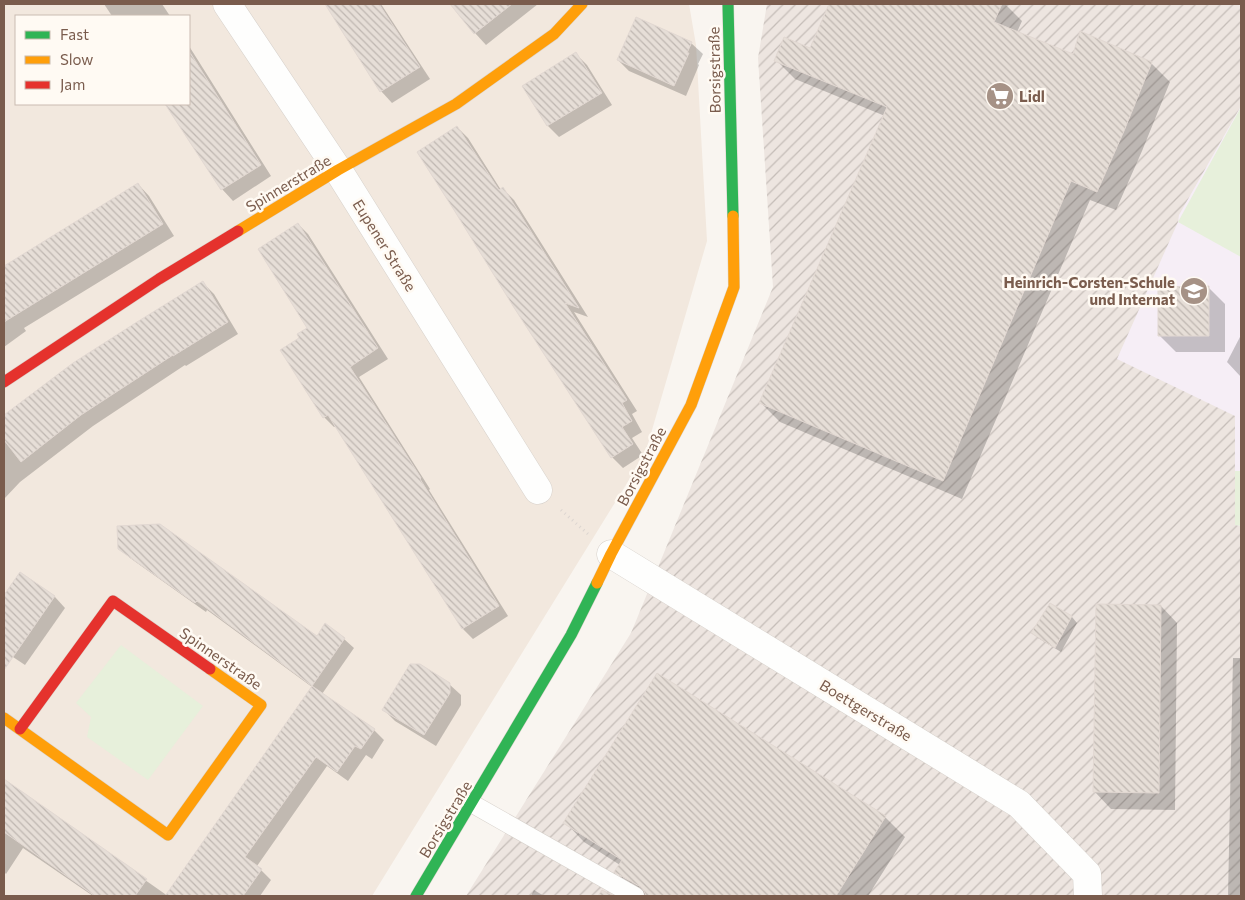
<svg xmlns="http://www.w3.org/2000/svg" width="1245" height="900" viewBox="0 0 1245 900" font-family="Commissioner,sans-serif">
	<defs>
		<pattern id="industrial-furrows" width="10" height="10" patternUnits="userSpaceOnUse" patternTransform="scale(1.25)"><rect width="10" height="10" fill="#ede5e0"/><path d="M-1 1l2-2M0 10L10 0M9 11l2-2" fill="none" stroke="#c5bdb8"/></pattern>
		<pattern id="building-back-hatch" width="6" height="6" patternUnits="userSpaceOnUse" patternTransform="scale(1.25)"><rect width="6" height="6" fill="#e6ded7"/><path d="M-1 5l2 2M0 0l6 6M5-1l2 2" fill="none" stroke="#bfb7b1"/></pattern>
	</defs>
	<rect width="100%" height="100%" fill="#f9f5f0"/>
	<path fill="#f2e8de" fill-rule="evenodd" d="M4,4h685l7,41 11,196 -62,213 -273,442h-368zM16,16h173v88h-173z"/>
	<polygon fill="url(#industrial-furrows)" points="767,4 1241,4 1241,896 466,896 631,633 773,287 758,58"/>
	<polygon fill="#f6eef6" points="1241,106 1241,526 1235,525 1235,416 1117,359 1178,222 1179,215"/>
	<g fill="#e7f0db">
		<polygon points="1241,107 1241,257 1178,222"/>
		<polygon points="1235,471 1241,471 1241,526 1235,525"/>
		<polygon points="121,645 203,706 148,780 87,737 91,717 76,703"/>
	</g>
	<g fill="#0003">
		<polygon points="104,4 162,4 170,16 112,16"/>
		<polygon points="326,4 381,4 430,79 392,103 381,91"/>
		<polygon points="451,4 538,4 486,45 475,33"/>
		<polygon points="830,4 1005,4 1022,21 1017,32 1073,55 1151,63 1170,82 1142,151 1116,210 1090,200 962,499 780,422 761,403 885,116 795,79 776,60 811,49"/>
		<polygon points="691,43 703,54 698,64 699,65 686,96 629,71 618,60"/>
		<polygon points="189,46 271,176 233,201 222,189 167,104 189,104"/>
		<polygon points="576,54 587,65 612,105 559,137 548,126 523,86"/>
		<polygon points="457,127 468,138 501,190 503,189 514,200 588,317 574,312 637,411 632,414 642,432 632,438 643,455 623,468 612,457"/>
		<polygon points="138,184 149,196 174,236 24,328 26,331 4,347 4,270 23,255"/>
		<polygon points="298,224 308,234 388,359 359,377 430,489 429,490 508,616 473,639 463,629 336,426 334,427 324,417 300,338 309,328"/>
		<polygon points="203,283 214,294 238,334 186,366 185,365 93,426 20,482 4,499 4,417 18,405"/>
		<polygon points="1209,288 1225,304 1225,352 1176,352 1160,336"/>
		<polygon points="1241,335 1241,377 1227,362"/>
		<polygon points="119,548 317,637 344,639 354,648 322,694 374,730 384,740 372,759 366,755 348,781 327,766 257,866 271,880 260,896 172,896 169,893 312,687 207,610 206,612 130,558"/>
		<polygon points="20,573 55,597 65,608 25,665 4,651 4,597"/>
		<polygon points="1050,605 1072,617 1077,623 1061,652 1038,638 1032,633"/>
		<polygon points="1161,606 1177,623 1175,810 1111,809 1095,792"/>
		<polygon points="1233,658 1241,658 1241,896 1228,896"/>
		<polygon points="658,674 885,817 905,837 868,896 644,896 635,891 616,872 620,865 584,842 565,822"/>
		<polygon points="449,684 461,695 461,705 436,746 395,721 384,710"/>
		<polygon points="4,781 165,894 168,896 93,896 23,848 6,874 4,872"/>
		<polygon points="534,890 544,896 531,896"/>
	</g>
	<g fill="url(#building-back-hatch)" stroke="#e2d8d2">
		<polygon points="325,4 379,4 420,67 380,92"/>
		<polygon points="450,4 512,4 474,34"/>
		<polygon points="829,4 1002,4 994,22 1073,54 1080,31 1152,62 1124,131 1097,192 1071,181 943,481 759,403 887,107 774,61 784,37 810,48"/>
		<polygon points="636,17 692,42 687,53 689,53 674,86 617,60"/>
		<polygon points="189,51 261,165 221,190 165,104 189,104"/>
		<polygon points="576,52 602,93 547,126 522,86"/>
		<polygon points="457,126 499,190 503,187 579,308 565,303 627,400 622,403 632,421 622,427 633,444 611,458 513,306 454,210 417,152"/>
		<polygon points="138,183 163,224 4,322 4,266"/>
		<polygon points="298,223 378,348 350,367 421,478 420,479 499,606 462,629 328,415 323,418 280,350 299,338 297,334 307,328 258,249"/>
		<polygon points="203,281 228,322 173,356 173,355 81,415 21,462 4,440 4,415 73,363 137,322"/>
		<polygon points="1209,286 1209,336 1158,336 1158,287"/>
		<polygon points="160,524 317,636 325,623 345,638 312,686 197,601 195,603 118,549 117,526"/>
		<polygon points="20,572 55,596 4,670 4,595"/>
		<polygon points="1050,603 1072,616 1055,648 1031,633"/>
		<polygon points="1096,604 1161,605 1159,793 1093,792"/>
		<polygon points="410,664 420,664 450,683 450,693 424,735 382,710"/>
		<polygon points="657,673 886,816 836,896 646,896 644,891 641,887 614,872 622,860 563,823"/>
		<polygon points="312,686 375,729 361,749 355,746 337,772 316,757 245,857 262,869 243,896 165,896"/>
		<polygon points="4,779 147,879 135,896 95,896 4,832"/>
		<polygon points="602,890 614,896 598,896"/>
	</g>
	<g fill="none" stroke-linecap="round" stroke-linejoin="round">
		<defs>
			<polyline id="lane" points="471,803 635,896"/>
			<g id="street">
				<polyline points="227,4 338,170 538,490"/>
				<polyline points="611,554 1019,804 1087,874 1088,896"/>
			</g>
			<g id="fast">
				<polyline points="728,4 733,216"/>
				<polyline points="416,896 571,635 597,583"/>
			</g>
			<g id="slow">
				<polyline points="238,231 338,170 456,104 554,34 582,4"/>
				<polyline points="597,583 611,554 691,405 734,287 733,216"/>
				<polyline points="4,718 168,835 261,705 210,669"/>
			</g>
			<g id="jam">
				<polyline points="4,382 159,279 238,231"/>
				<polyline points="20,729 113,601 210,669"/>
			</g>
		</defs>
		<use href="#lane" stroke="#d7d1cb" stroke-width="19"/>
		<use href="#street" stroke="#d7d1cb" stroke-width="29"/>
		<use href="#fast" stroke="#d9d2cb" stroke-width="12"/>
		<use href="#slow" stroke="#d9d2cb" stroke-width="12"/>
		<use href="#jam" stroke="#d9d2cb" stroke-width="12"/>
		<polyline stroke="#dcd5d0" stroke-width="3" stroke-dasharray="1 4" stroke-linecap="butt" points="561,510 588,534"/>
		<use href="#lane" stroke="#fefefd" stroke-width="18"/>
		<use href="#street" stroke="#fefefd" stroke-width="28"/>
		<use href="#fast" stroke="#30b455" stroke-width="11"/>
		<use href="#slow" stroke="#ff9f0a" stroke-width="11"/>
		<use href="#jam" stroke="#e5322d" stroke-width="11"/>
	</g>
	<defs>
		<symbol id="supermarket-disc" viewBox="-11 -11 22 22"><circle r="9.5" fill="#a69286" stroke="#fffaf3"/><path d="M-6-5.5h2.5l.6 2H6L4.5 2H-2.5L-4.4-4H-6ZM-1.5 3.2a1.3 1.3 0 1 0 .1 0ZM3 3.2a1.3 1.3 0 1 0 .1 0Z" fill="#fff"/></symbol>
		<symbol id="school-disc" viewBox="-11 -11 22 22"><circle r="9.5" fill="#a69286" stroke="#fffaf3"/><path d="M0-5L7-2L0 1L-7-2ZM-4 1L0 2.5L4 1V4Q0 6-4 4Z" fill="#fff"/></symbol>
	</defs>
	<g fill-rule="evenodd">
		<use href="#supermarket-disc" x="984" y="80" width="32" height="32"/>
		<use href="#school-disc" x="1178" y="275" width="32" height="32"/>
	</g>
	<g text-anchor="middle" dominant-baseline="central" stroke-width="5" stroke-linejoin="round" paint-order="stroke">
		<g font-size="15" fill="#7a5c4d" stroke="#fffaf3">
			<text transform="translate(714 70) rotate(-91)">Borsigstraße</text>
			<text transform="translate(288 183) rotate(-31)">Spinnerstraße</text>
			<text transform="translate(385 245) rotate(58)">Eupener Straße</text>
			<text transform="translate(641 466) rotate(-62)">Borsigstraße</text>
			<text transform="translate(221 658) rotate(35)">Spinnerstraße</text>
			<text transform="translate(866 710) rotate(31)">Boettgerstraße</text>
			<text transform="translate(445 819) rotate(-59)">Borsigstraße</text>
		</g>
		<g font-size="15" font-weight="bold" fill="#7a5c4d" stroke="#fffaf3" text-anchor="start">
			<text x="1019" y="96">Lidl</text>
			<text x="1175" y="282" text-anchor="end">Heinrich-Corsten-Schule<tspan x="1175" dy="17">und Internat</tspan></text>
		</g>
	</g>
	<rect width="1245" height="900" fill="none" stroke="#7a5c4d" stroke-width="10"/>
	<rect x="15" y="15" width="175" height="90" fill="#fffaf3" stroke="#cabbb1"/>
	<rect x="25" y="31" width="25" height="8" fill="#30b455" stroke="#cabbb1"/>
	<text x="60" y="40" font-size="15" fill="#7a5c4d">Fast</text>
	<rect x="25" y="56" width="25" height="8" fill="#ff9f0a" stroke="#cabbb1"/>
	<text x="60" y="65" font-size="15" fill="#7a5c4d">Slow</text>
	<rect x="25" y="81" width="25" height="8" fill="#e5322d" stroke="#cabbb1"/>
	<text x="60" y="90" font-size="15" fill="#7a5c4d">Jam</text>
</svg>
